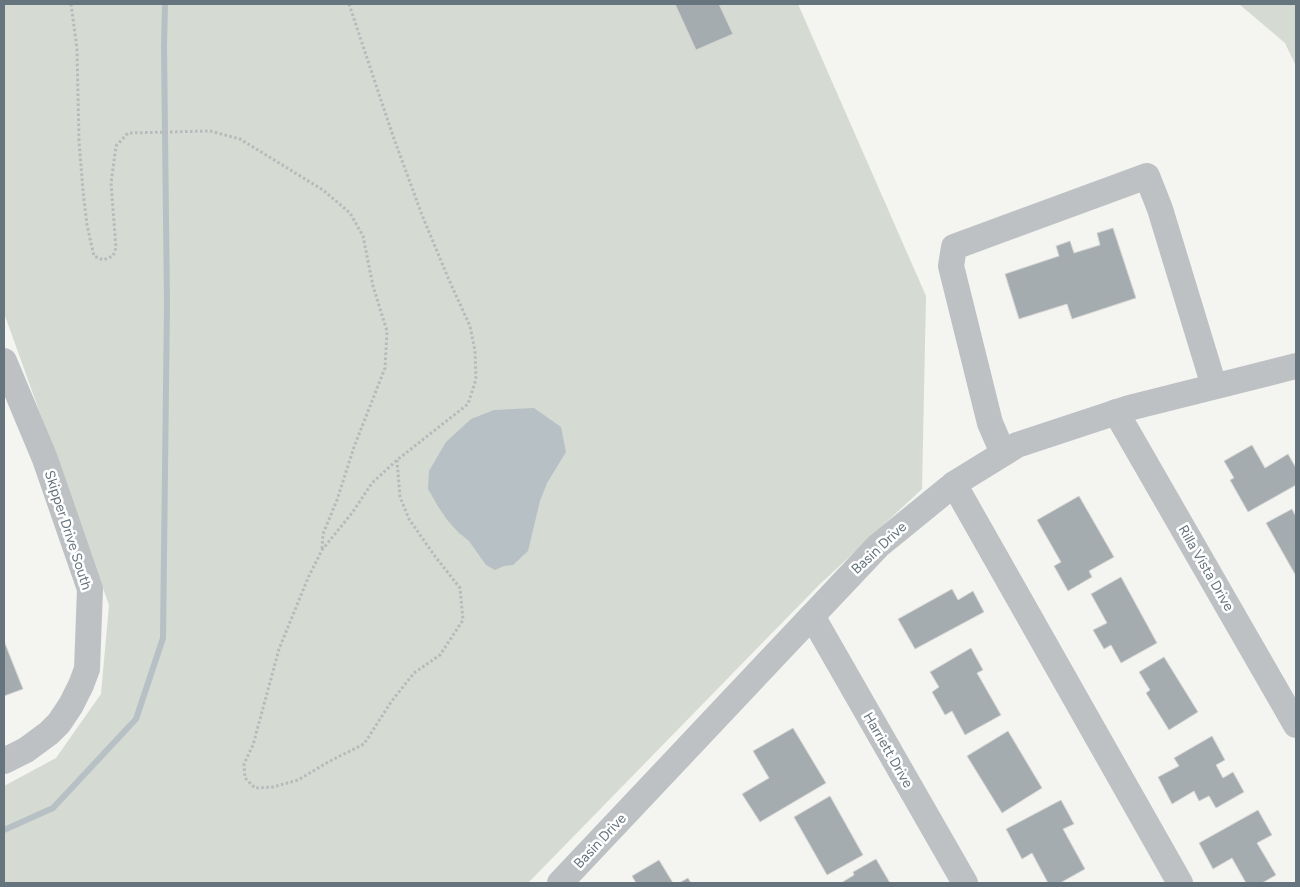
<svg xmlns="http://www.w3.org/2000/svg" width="1300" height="887" viewBox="0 0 1300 887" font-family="Figtree,sans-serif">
	<rect width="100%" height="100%" fill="#f4f4f1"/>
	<g fill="#d5dad2">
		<polygon points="4,4 798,4 926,296 922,489 819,585 528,883 4,883 4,786 56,758 101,694 109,605 4,313"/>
		<polygon points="1239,4 1296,4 1296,66 1285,43"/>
	</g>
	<polygon fill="#b7c0c4" points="534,408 561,427 566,452 547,483 540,501 528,551 513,565 504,566 495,570 486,565 469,541 459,533 448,521 439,508 428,489 429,471 446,442 471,419 494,410"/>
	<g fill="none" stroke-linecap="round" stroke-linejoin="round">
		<polyline stroke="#b7c0c4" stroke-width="6" points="4,830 53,808 136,719 163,638 167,304 164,47 165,4"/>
	</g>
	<g fill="#a5acb0" stroke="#d5d5d3">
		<polygon points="675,4 719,4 733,34 696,50"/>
		<polygon points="1113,228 1136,298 1072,319 1067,304 1019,319 1005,274 1059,256 1056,246 1070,241 1074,253 1100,245 1097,233"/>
		<polygon points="1252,445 1265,468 1288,454 1296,468 1296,485 1248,512 1230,480 1234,478 1224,461"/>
		<polygon points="1079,496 1114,557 1089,571 1092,577 1068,591 1054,566 1061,562 1037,520"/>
		<polygon points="1292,509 1296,517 1296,576 1266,523"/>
		<polygon points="1121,577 1157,643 1121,663 1111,645 1104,649 1093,630 1107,623 1091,594"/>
		<polygon points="952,589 958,600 973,591 984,612 915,649 898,619"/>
		<polygon points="4,641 23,689 4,696"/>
		<polygon points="971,648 983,670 977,673 1001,715 965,735 952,711 945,715 932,692 939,687 930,672"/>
		<polygon points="1164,657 1198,712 1169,730 1146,693 1150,690 1139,672"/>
		<polygon points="793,728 826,783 760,822 742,794 769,778 753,751"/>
		<polygon points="1008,731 1042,788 1002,813 967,756"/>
		<polygon points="1212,736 1225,760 1216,765 1223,778 1233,772 1244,792 1216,808 1209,796 1199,801 1194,791 1172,804 1158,777 1179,766 1174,758"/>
		<polygon points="830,796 863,855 827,875 794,817"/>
		<polygon points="1061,800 1074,824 1063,829 1085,869 1060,883 1048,883 1032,853 1022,859 1006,829"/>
		<polygon points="1258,810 1272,835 1257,843 1276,875 1262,883 1246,883 1232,858 1213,869 1199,843"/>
		<polygon points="876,859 890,883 841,883 854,875 853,872"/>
		<polygon points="659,860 673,883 636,883 632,876"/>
		<polygon points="688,878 691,883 679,883"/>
	</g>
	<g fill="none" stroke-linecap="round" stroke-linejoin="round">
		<g stroke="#b7babc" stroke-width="3" stroke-dasharray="2.5 2.5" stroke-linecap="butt">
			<polyline points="71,4 77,49 79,141 83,191 87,225 94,256 103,260 113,256 116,248 111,183 116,146 128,133 210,131 240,139 323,190 350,213 363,236 373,286 387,331 385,368 354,447 337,500 323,534 322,549"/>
			<polyline points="349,4 393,136 422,215 449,280 470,326 475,351 476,379 468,404 397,460 372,483 352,513 322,550 308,578 279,649 253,745 244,764 245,778 255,788 273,787 298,780 330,761 364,744 391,702 414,673 440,655 463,620 460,588 434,555 409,519 400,497 397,460"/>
		</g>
		<g stroke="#bdc1c4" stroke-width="26">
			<polyline points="4,361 45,459 90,589 87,669 81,685 71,705 59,723 49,733 26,750 4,761"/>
			<polyline points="1116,412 1296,725"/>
			<polyline points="1003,453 990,423 951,266 954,247 1147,176 1160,209 1214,386"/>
			<polyline points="954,484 1180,883"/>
			<polyline points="812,616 965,883"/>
			<polyline points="560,883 878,546 954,484 1017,445 1129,408 1296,366"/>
		</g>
	</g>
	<g text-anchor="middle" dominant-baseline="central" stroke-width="5" stroke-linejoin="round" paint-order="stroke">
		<g font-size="14" fill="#66747e" stroke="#fff">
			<text transform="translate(68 530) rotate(72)">Skipper Drive South</text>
			<text transform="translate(879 548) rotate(-43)">Basin Drive</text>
			<text transform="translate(1206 568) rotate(60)">Rilla Vista Drive</text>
			<text transform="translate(888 750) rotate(60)">Harriett Drive</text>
			<text transform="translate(600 841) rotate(-47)">Basin Drive</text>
		</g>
	</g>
	<rect width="1300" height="887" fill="none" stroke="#66747e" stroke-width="10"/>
</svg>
